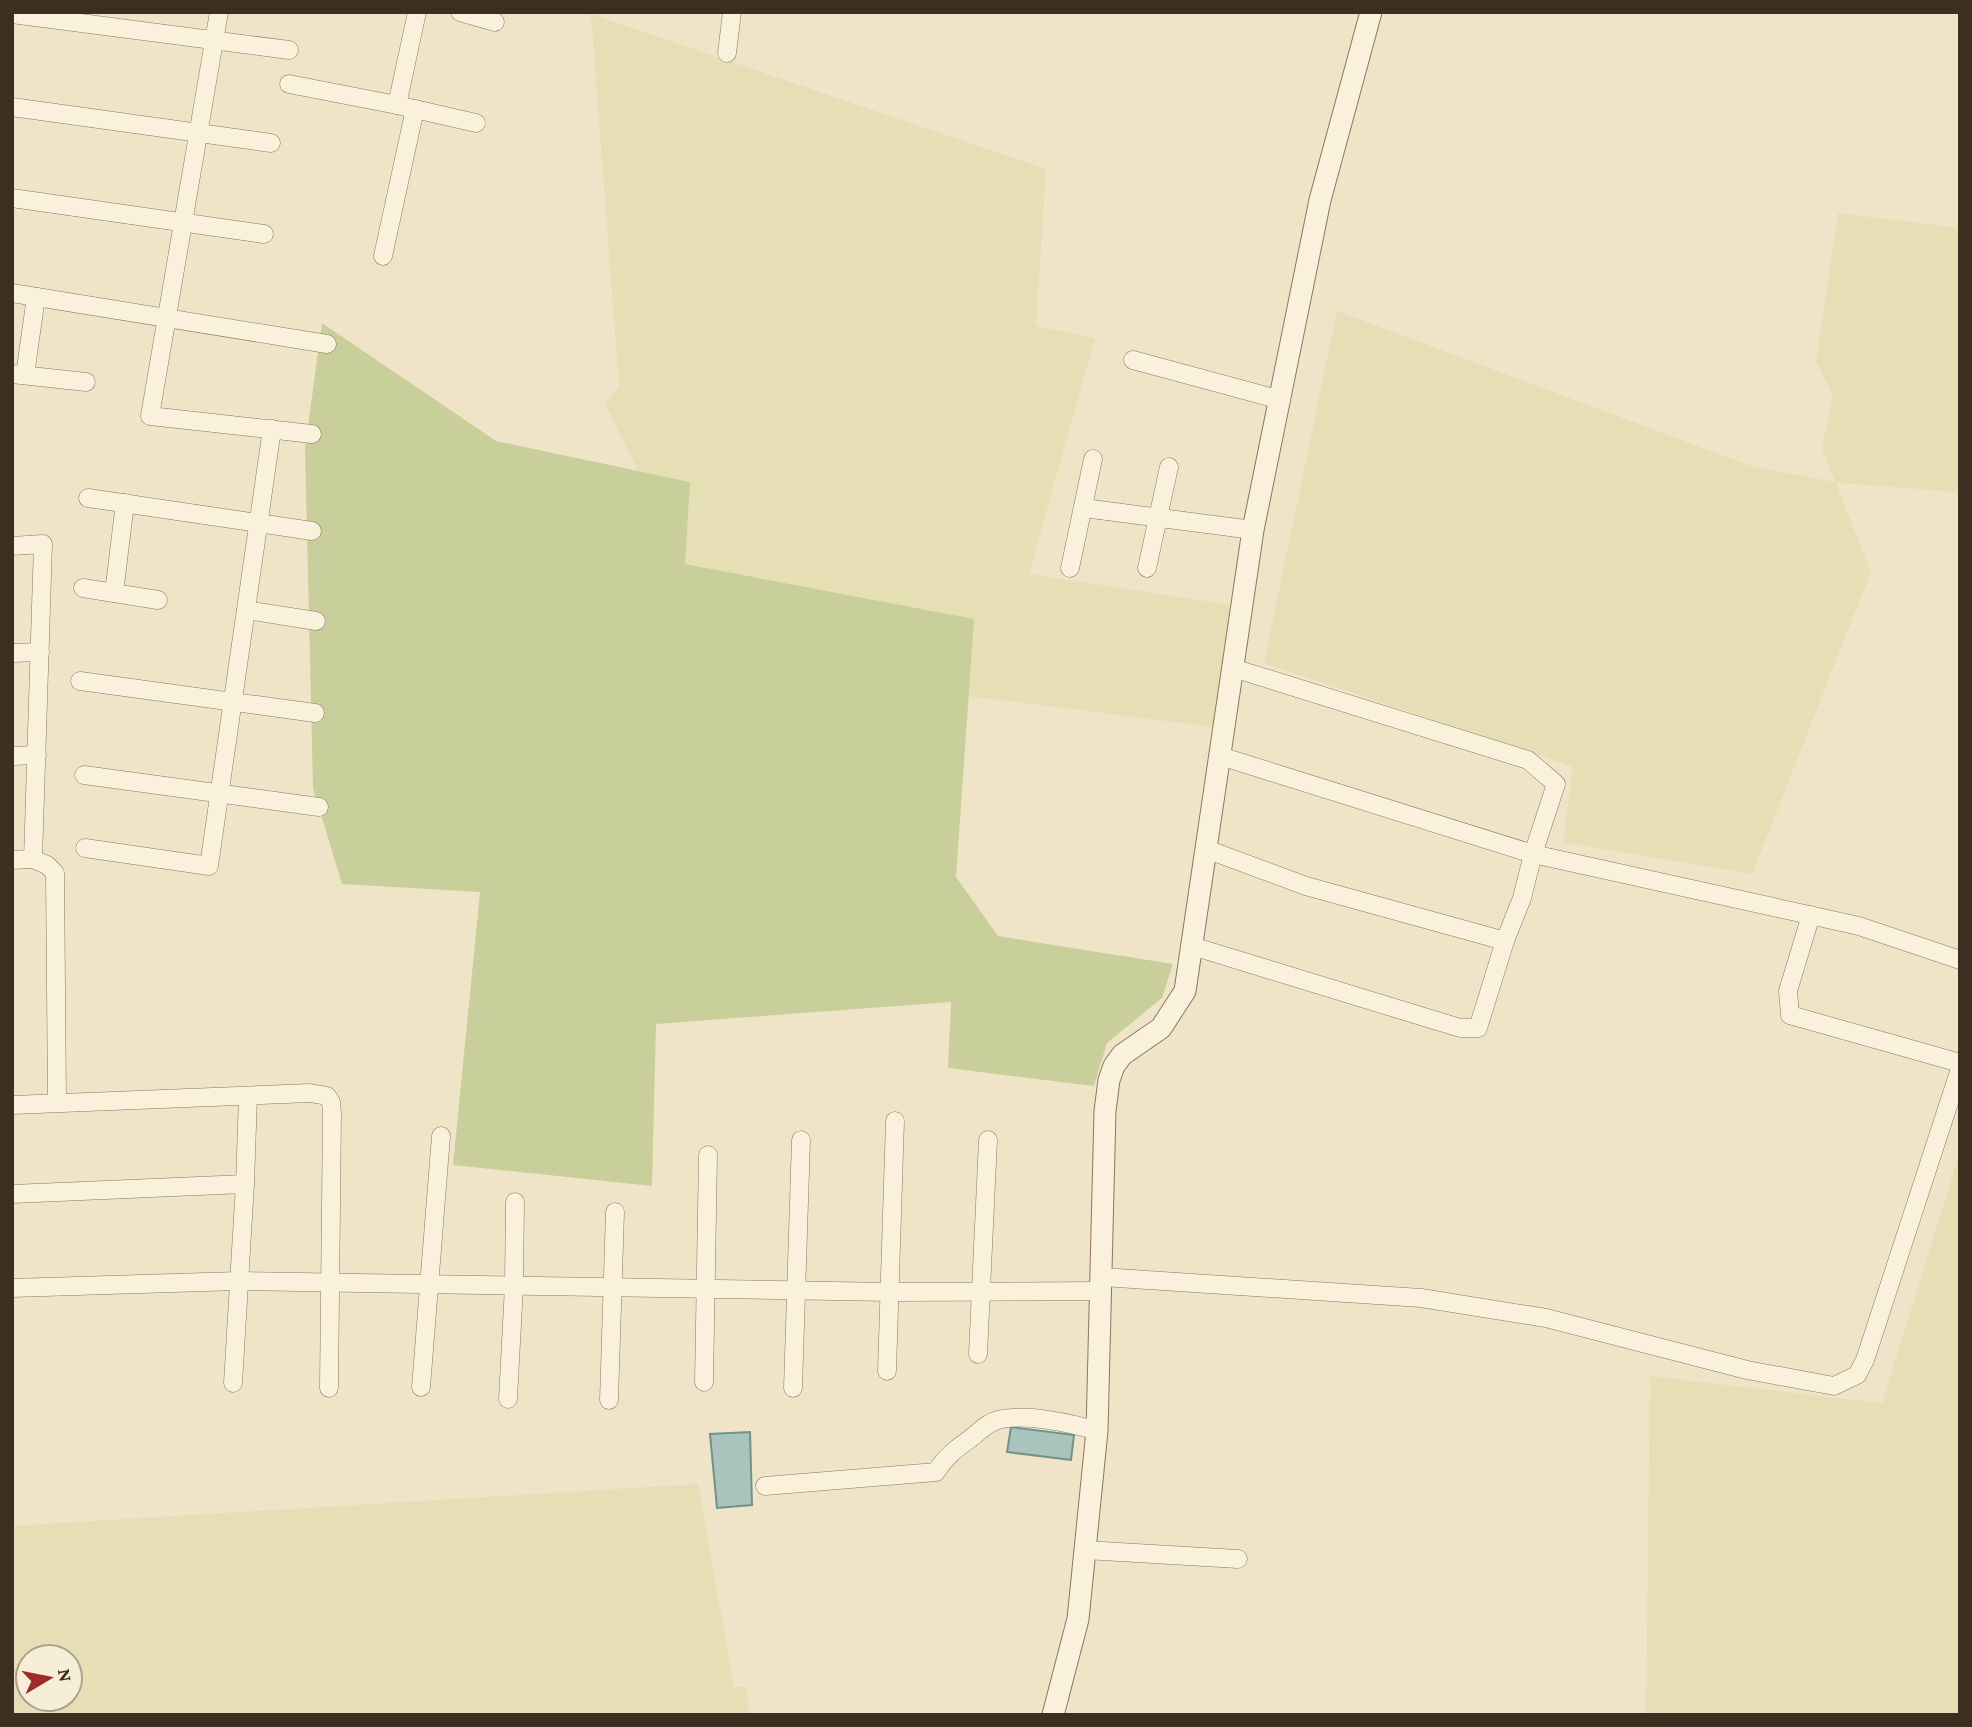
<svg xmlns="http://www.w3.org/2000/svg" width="1972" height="1727" viewBox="0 0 1972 1727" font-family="'Crimson Pro',serif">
	<rect width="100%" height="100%" fill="#f0e4c8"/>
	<g fill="#e6deb5" fill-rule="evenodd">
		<polygon points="591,14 1046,169 1036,326 1095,338 1029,574 1237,606 1213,727 968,696 973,619 685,564 690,482 638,471 605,404 619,386"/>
		<polygon points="1838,213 1960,228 1960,492 1836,483 1871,572 1752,874 1563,842 1573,767 1264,663 1337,311 1754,467 1835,482 1822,448 1833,396 1816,362"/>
		<polygon points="1960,1152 1960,1715 1646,1715 1650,1376 1882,1403"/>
		<path d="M698,1484l36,203h13l1,28h-736v-189zM70,1657v42h-42v-42z"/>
	</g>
	<polygon fill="#c9cf9b" points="322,323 496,441 690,482 685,564 974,619 956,877 998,936 1173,964 1162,998 1107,1043 1094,1086 948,1068 951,1002 656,1024 652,1186 453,1165 480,892 342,884 313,788 305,448"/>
	<g fill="#a9c4bc" stroke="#6f938a" stroke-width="2">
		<polygon points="1011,1427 1074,1435 1071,1460 1007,1452"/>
		<polygon points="750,1432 752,1505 717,1508 710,1434"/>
	</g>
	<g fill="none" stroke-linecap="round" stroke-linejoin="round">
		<defs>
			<g id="minor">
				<polyline points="219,12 150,416 312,434"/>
				<polyline points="460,12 495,22"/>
				<polyline points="12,14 289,50"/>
				<polyline points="727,53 732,12"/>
				<polyline points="289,84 397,105 476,123"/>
				<polyline points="397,105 417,12"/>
				<polyline points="12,107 271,143"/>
				<polyline points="12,198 264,234"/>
				<polyline points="383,256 415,109"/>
				<polyline points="12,293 327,344"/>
				<polyline points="1133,360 1281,400"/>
				<polyline points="12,374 86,382"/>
				<polyline points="25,375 36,297"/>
				<polyline points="88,498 312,531"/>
				<polyline points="1084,508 1253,530"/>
				<polyline points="12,546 43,544 33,859 47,865 55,873 57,1102"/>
				<polyline points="1070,568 1093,459"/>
				<polyline points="1147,568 1169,467"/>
				<polyline points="83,588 114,593 125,503"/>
				<polyline points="114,593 158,600"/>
				<polyline points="246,610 316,621"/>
				<polyline points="12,653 40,652"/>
				<polyline points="80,681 315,713"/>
				<polyline points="12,756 37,755"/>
				<polyline points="1220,756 1533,854 1859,926 1960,960"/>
				<polyline points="84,775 319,807"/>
				<polyline points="85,848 209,866 272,429"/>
				<polyline points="1206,849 1306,886 1505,941"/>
				<polyline points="12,860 33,859"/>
				<polyline points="1811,915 1788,991 1790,1015 1960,1063"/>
				<polyline points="1192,946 1460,1028 1478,1028 1505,941 1522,898 1533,854 1556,784 1528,760 1233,668"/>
				<polyline points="12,1105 310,1093 327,1096 331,1102 332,1113 329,1388"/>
				<polyline points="12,1194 245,1184"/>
				<polyline points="1102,1277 1421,1298 1546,1318 1747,1370 1834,1386 1857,1375 1865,1360 1960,1069"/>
				<polyline points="12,1288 238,1281 891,1292 1101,1291"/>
				<polyline points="978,1354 988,1140"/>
				<polyline points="887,1371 895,1121"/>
				<polyline points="704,1382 708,1155"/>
				<polyline points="233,1383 245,1184 248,1096"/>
				<polyline points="421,1387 441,1136"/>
				<polyline points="793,1388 801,1140"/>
				<polyline points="508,1399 514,1286 515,1202"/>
				<polyline points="609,1400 615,1212"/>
				<path d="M765,1486l171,-14c10,-16 20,-23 35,-34 9,-7 16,-15 27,-18 26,-7 73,3 99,11"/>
				<polyline points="1085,1550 1238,1559"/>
			</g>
			<polyline id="tertiary" points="1053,1715 1078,1619 1097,1431 1105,1111 1109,1080 1114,1066 1122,1055 1161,1028 1185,991 1253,530 1320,200 1371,12"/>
		</defs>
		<use href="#minor" stroke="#8d765c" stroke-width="19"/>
		<use href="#tertiary" stroke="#8d765c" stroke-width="23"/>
		<use href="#minor" stroke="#faf1dc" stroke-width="18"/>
		<use href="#tertiary" stroke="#faf1dc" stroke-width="21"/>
	</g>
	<rect width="1972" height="1727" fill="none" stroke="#3d2e20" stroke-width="28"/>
	<g transform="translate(49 1678) rotate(80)"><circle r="33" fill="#f7eed8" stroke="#ada18e" stroke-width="2"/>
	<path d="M0-5L12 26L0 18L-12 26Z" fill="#9e2a2b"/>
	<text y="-10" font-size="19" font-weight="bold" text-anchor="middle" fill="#3d2e20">N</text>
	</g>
</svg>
